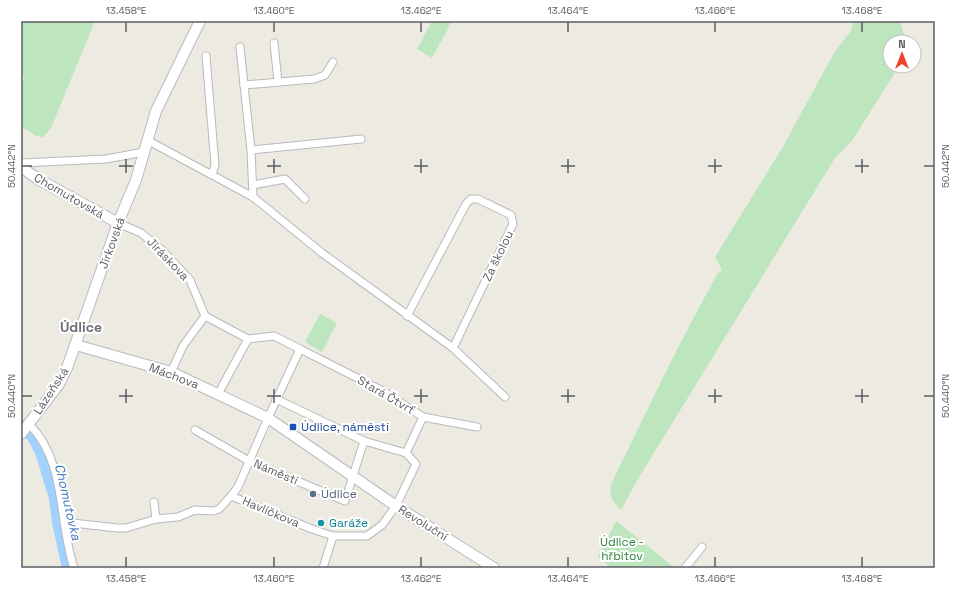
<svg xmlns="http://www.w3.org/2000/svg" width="956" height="589" viewBox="0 0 956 589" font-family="'Space Grotesk',sans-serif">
	<rect width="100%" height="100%" fill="#edebe1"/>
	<g fill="#bde6bf">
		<polygon points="21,21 95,21 51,128 43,137 36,136 21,126 21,85 24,78 21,69"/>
		<polygon points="432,21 452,21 432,58 417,49"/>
		<path d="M854,21h46l6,21h-16v24h9l-47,75 -17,17 -197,321 -17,31c-8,-9 -13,-14 -10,-26 35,-71 68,-142 107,-211l4,-3 -7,-13 66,-107 53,-97 16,-21z"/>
		<polygon points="320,314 337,323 322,352 305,342"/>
		<polygon points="616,521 675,568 611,568 598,557"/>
	</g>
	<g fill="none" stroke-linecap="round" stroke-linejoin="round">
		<polyline stroke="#a0d1ff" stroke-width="12" points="21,425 33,437 41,452 55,498 58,522 68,568"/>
		<defs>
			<g id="street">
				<polyline points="274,43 278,82"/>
				<polyline points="240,47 244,85"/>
				<polyline points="206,56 215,165 212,174"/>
				<polyline points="147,140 253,197 322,253 453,348 505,397"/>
				<polyline points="251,150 361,139"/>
				<polyline points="21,163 106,159 144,152"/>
				<polyline points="253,185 285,179 305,199"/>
				<polyline points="253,197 251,150 244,85 314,79 325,75 333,62"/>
				<polyline points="118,223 141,233 163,251 190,280 205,316"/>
				<polyline points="205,316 248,339"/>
				<polyline points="407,316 466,204 471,199 478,199 511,215 513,224 453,348"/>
				<polyline points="300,349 381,390 423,417 477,427"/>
				<polyline points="171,372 183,346 205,316"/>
				<polyline points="218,394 248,339"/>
				<path d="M29,424c38,38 29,97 45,144"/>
				<polyline points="195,430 249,461 345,501 364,441 276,399"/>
				<polyline points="364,441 406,453"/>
				<polyline points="231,496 312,529 333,536 367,536 382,525 396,506 416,464 406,453 423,417"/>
				<polyline points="154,502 156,519 178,517 195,510 213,511 219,509 231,496 238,487 268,418 300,349 274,336 248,339"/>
				<polyline points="64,522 117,528 126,528 156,519"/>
				<polyline points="323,568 333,536"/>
				<polyline points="685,568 702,547"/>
			</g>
			<g id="secondary">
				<polyline points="21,167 38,179 118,223"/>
				<polyline points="76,345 171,372 268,418 396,506 494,568"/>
				<polyline points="21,434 59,384 67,368 118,223 136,180 156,111 200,21"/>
			</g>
		</defs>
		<use href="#street" stroke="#b7b9be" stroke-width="9"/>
		<use href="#secondary" stroke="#b7bac1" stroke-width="12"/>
		<use href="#street" stroke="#fff" stroke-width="7"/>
		<use href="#secondary" stroke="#fff" stroke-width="10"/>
	</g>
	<path fill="none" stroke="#5a5d63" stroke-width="1.5" d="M126,22v10M274,22v10M421,22v10M568,22v10M715,22v10M862,22v10M126,159v14M274,159v14M421,159v14M568,159v14M715,159v14M862,159v14M22,166h10M119,166h14M267,166h14M414,166h14M561,166h14M708,166h14M855,166h14M924,166h10M126,389v14M274,389v14M421,389v14M568,389v14M715,389v14M862,389v14M22,396h10M119,396h14M267,396h14M414,396h14M561,396h14M708,396h14M855,396h14M924,396h10M126,557v10M274,557v10M421,557v10M568,557v10M715,557v10M862,557v10"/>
	<rect fill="#1a4fb4" stroke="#fff" stroke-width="1.5" x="289" y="423" width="8" height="8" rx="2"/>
	<circle fill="#5c6f8a" stroke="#fff" stroke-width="1.5" cx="313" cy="494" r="4"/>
	<circle fill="#0f9aa8" stroke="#fff" stroke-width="1.5" cx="321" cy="523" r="4"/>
	<g text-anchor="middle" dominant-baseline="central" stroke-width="4" stroke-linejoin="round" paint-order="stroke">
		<g font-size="12" fill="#5a5d63" stroke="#fff">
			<text transform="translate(69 196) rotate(30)">Chomutovská</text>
			<text transform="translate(112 243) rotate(-70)">Jirkovská</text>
			<text transform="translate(498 256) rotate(-64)">Za školou</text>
			<text transform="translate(168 259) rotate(46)">Jiráskova</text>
			<text transform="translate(174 376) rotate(21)">Máchova</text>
			<text transform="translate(51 391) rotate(-57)">Lázeňská</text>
			<text transform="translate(386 395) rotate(30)">Stará Čtvrť</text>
			<text transform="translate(276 472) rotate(23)">Náměstí</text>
			<text transform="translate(271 512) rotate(23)">Havlíčkova</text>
			<text transform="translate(423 523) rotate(32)">Revoluční</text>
		</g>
		<g font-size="12" fill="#164399" stroke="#fff" text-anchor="start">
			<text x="301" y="427">Údlice, náměstí</text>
		</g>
		<g font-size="12" fill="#4e5e75" stroke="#fff" text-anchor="start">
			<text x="321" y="494">Údlice</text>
		</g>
		<g font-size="12" fill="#0d838f" stroke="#fff" text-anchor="start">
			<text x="329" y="523">Garáže</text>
		</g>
		<g font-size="12" fill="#32823a" stroke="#fff">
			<text x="622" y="542">Údlice -<tspan x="622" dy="14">hřbitov</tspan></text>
		</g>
		<g font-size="13" font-style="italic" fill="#3e75bc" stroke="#fff">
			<text transform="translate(68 502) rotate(77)">Chomutovka</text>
		</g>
		<g font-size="14" font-weight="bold" fill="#6b6f75" stroke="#fff">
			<text x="81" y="327">Údlice</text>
		</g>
	</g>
	<rect width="956" height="589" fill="none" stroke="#ffffff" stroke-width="44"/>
	<g transform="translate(902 54)"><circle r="19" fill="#ffffff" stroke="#bdbec1"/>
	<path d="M0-3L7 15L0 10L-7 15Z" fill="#ed4128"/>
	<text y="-6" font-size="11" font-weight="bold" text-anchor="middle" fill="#5a5d63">N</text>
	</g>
	<rect x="22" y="22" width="912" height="545" fill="none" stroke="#5a5d63" stroke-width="1.5"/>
	<g font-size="10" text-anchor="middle" fill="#5a5d63">
		<text x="126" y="14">13.458°E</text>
		<text x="274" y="14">13.460°E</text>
		<text x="421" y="14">13.462°E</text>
		<text x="568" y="14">13.464°E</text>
		<text x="715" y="14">13.466°E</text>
		<text x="862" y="14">13.468°E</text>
		<text transform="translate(11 166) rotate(-90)" y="4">50.442°N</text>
		<text transform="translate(945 166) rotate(-90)" y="4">50.442°N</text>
		<text transform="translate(11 396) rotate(-90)" y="4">50.440°N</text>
		<text transform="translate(945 396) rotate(-90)" y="4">50.440°N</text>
		<text x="126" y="582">13.458°E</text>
		<text x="274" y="582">13.460°E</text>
		<text x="421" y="582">13.462°E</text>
		<text x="568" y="582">13.464°E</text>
		<text x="715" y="582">13.466°E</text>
		<text x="862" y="582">13.468°E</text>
	</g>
</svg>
